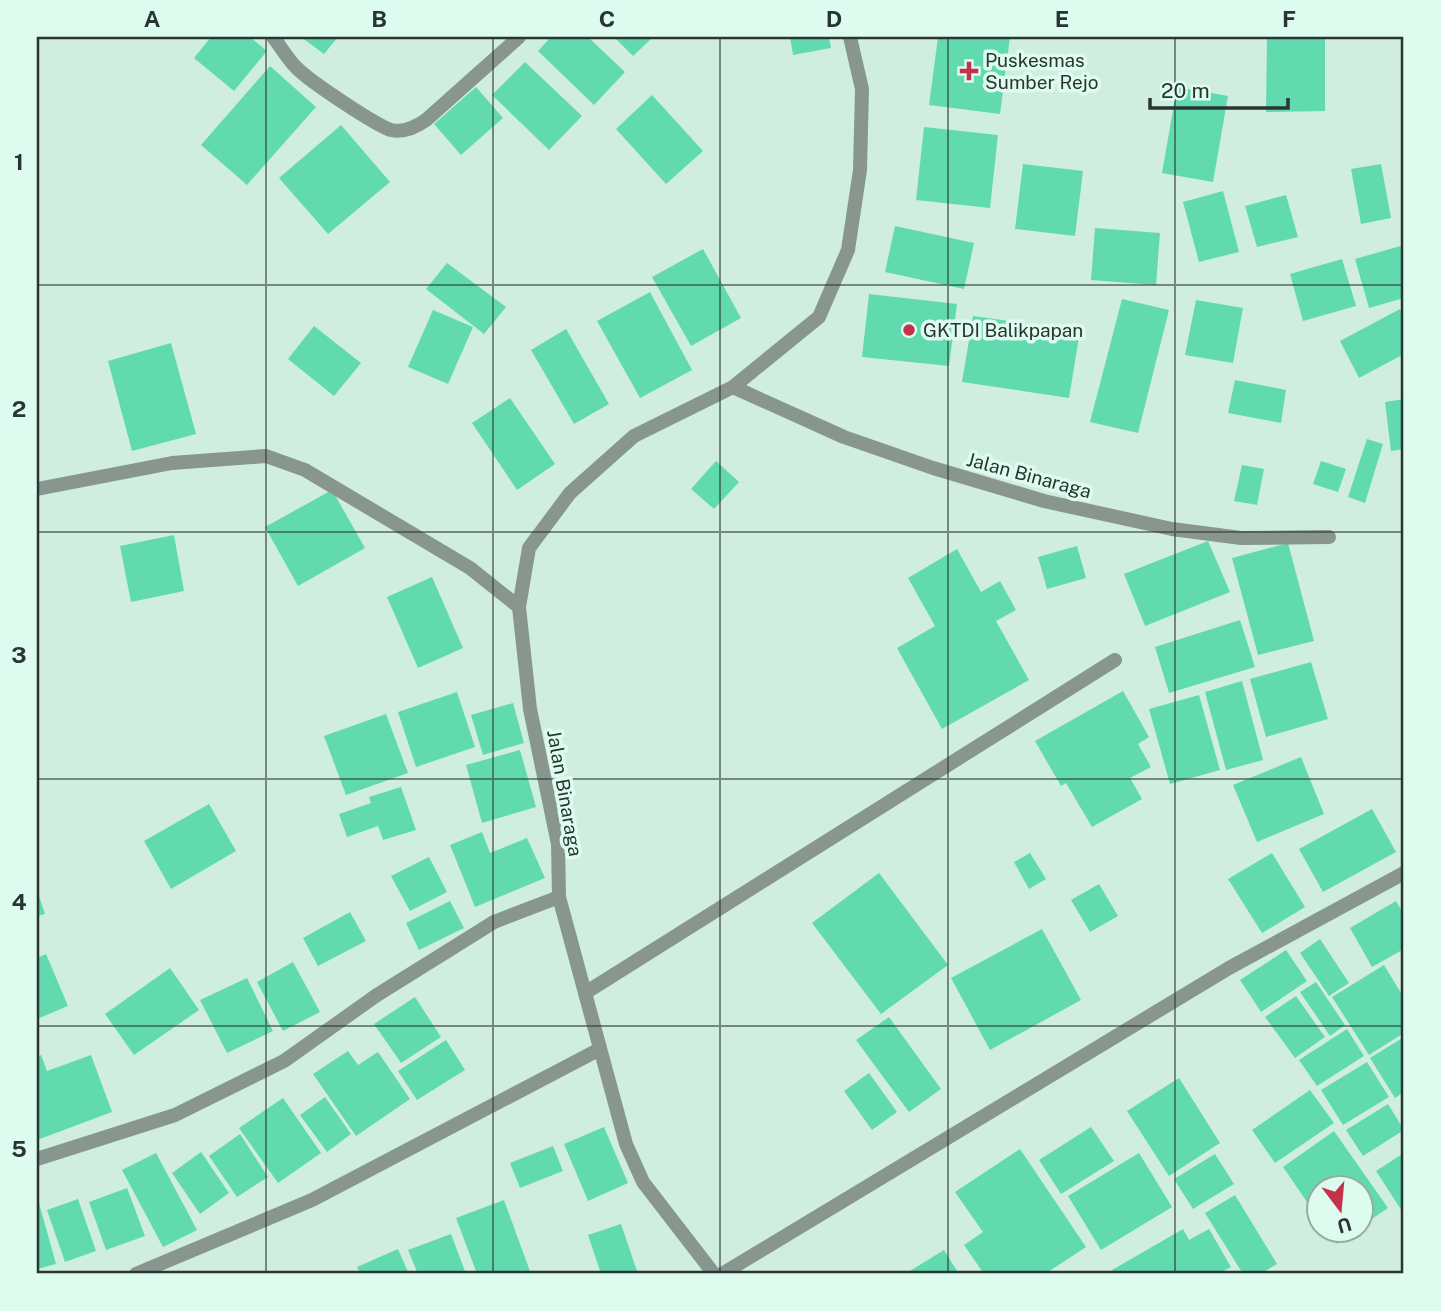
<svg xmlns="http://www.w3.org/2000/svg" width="1441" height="1311" viewBox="0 0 1441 1311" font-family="'Public Sans',sans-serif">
	<rect width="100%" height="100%" fill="#d0eee0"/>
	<g fill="#61daaf">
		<polygon points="211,37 250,37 267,51 234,91 194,58"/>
		<polygon points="301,37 338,37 324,54"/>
		<polygon points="551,37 588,37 625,72 594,105 538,51"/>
		<polygon points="614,37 653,37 633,56"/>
		<polygon points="790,37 829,37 831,48 793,55"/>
		<polygon points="938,37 1010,37 1000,114 929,105"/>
		<polygon points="1267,37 1325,37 1325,111 1266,112"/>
		<polygon points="525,62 582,116 549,150 492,95"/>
		<polygon points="270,66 316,107 247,185 201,145"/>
		<polygon points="476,87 503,118 461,155 434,124"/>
		<polygon points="1177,87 1228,96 1213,182 1162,173"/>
		<polygon points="652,95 703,151 666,184 616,129"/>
		<polygon points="341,125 390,182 328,234 279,178"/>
		<polygon points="924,127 998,135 990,208 916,200"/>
		<polygon points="1023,164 1083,171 1075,236 1015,229"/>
		<polygon points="1381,164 1391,218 1361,224 1351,169"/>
		<polygon points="1223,191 1239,252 1199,262 1183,202"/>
		<polygon points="1286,195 1298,237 1257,247 1245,206"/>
		<polygon points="895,226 974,243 964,289 885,272"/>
		<polygon points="1095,228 1160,233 1156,285 1091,280"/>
		<polygon points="1404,245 1404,298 1369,308 1355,259"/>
		<polygon points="703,249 741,318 691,346 652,277"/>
		<polygon points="1342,259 1356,306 1303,321 1290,274"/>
		<polygon points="447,263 506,307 484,334 426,289"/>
		<polygon points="650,292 692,370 640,398 597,321"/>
		<polygon points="869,294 957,304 949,366 862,357"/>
		<polygon points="1122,299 1169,310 1138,433 1090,422"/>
		<polygon points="1196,300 1243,308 1233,363 1185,355"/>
		<polygon points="1400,309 1404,317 1404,354 1359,378 1340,341"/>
		<polygon points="433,310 473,327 448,384 408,367"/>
		<polygon points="973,316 1080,331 1069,398 962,382"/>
		<polygon points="314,326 361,363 334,396 288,359"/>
		<polygon points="566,329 609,404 574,424 531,350"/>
		<polygon points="171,343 196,434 132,451 108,361"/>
		<polygon points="1235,380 1286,390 1281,423 1228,413"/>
		<polygon points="510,398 555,464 517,490 472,423"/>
		<polygon points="1404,399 1404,449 1391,451 1385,402"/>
		<polygon points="1367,439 1383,444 1365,503 1348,497"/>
		<polygon points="716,461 739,482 714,509 691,489"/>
		<polygon points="1321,461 1346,469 1338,492 1313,484"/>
		<polygon points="1242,465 1264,469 1257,505 1234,501"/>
		<polygon points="332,490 365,548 298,586 265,527"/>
		<polygon points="174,535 184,591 131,602 120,546"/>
		<polygon points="1208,541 1230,592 1145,626 1124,574"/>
		<polygon points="1288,543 1314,641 1258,655 1232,558"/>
		<polygon points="1077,546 1086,578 1047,589 1038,557"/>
		<polygon points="957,549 981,592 1000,581 1016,610 996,621 1029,680 942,729 897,648 935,626 908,578"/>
		<polygon points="432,577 463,648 418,668 387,597"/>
		<polygon points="1240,620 1255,667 1169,693 1155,647"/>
		<polygon points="1311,662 1328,719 1266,737 1250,679"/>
		<polygon points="1242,681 1263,760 1226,770 1205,692"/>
		<polygon points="1123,691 1149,737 1138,744 1151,767 1130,778 1142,799 1092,827 1066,783 1061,786 1035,741"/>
		<polygon points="457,692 475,747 416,767 398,712"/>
		<polygon points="1199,695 1220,770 1170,784 1149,709"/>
		<polygon points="513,703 524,743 483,755 471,715"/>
		<polygon points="386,714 408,773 346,795 324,736"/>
		<polygon points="520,750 536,807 482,823 466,765"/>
		<polygon points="1301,757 1324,814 1257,842 1233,785"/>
		<polygon points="401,787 416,830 383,840 378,826 347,837 339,814 371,803 369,797"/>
		<polygon points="209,804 236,851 171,889 144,841"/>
		<polygon points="1372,809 1396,852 1323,892 1299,849"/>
		<polygon points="482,832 490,853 527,838 545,878 475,907 450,845"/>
		<polygon points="1030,853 1046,879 1029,889 1014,862"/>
		<polygon points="1272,853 1305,907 1262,933 1228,879"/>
		<polygon points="429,857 447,892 410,911 391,876"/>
		<polygon points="879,873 948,965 881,1014 812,923"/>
		<polygon points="1099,884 1118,916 1090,932 1071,900"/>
		<polygon points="37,890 45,914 37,916"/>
		<polygon points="450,901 464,928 419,950 406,923"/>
		<polygon points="1396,901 1404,915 1404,949 1372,967 1350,928"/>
		<polygon points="350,912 366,941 318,966 303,938"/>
		<polygon points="1042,929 1081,1000 990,1050 951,978"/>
		<polygon points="1320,939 1349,983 1329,996 1300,953"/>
		<polygon points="1286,950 1307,981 1261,1012 1240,980"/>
		<polygon points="46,954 68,1006 37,1019 37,958"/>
		<polygon points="293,962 320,1012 283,1031 257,982"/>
		<polygon points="1384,965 1404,998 1404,1033 1369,1055 1332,997"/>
		<polygon points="170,968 199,1010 134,1055 105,1014"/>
		<polygon points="247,978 273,1031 227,1053 200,1000"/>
		<polygon points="1316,982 1345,1025 1330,1036 1300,992"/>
		<polygon points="1296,996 1325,1037 1295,1058 1265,1017"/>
		<polygon points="415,997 441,1037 401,1063 374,1024"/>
		<polygon points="889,1017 941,1089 909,1112 856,1040"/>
		<polygon points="1347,1029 1364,1056 1317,1086 1299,1060"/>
		<polygon points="1404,1037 1404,1092 1395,1098 1370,1058"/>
		<polygon points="446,1040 465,1070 417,1100 398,1071"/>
		<polygon points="348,1051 358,1065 378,1052 410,1099 356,1136 313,1074"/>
		<polygon points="41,1055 47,1071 91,1055 112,1112 37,1140 37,1057"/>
		<polygon points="1367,1062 1389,1097 1343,1125 1321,1090"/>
		<polygon points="869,1073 897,1112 872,1130 844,1091"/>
		<polygon points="1179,1078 1220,1143 1169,1176 1127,1111"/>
		<polygon points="1310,1090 1334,1123 1275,1163 1252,1130"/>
		<polygon points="325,1097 351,1134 327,1152 300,1115"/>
		<polygon points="283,1098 321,1153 278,1183 239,1128"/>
		<polygon points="1388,1104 1404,1130 1363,1156 1346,1130"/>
		<polygon points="604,1127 628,1183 588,1201 564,1144"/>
		<polygon points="1091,1127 1114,1161 1061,1194 1039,1160"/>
		<polygon points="1334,1131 1388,1208 1360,1227 1360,1188 1318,1188 1318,1218 1283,1167"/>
		<polygon points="240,1134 268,1177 237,1197 209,1156"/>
		<polygon points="553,1146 563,1171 520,1188 510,1163"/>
		<polygon points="1020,1149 1086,1247 1045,1274 984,1274 964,1245 983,1232 955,1192"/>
		<polygon points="201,1152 229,1193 200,1214 172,1173"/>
		<polygon points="156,1153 197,1230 163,1247 122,1170"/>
		<polygon points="1139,1153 1172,1207 1101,1250 1068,1196"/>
		<polygon points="1404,1153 1404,1209 1402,1211 1376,1171"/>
		<polygon points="1215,1154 1234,1184 1193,1209 1174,1179"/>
		<polygon points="127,1188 145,1236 106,1250 89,1202"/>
		<polygon points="1235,1195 1277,1264 1260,1274 1243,1274 1205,1213"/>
		<polygon points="37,1196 56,1264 37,1269"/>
		<polygon points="78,1199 96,1251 65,1262 47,1210"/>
		<polygon points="504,1200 531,1274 477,1274 456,1218"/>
		<polygon points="621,1224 638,1274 601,1274 588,1235"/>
		<polygon points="1183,1229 1189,1240 1209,1229 1231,1267 1218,1274 1114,1274 1112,1270"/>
		<polygon points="1327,1230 1356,1230 1337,1244"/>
		<polygon points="451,1234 466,1274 418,1274 408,1250"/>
		<polygon points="398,1249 409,1274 361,1274 357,1267"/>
		<polygon points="944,1250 959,1274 905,1274"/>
	</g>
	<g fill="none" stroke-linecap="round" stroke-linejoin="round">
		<g stroke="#899690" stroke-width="14">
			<path d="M273,37c9,11 16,25 27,34 13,12 75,54 91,59 13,3 25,-3 35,-10l93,-83"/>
			<polyline points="733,387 844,437 933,468 1044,501 1172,529 1241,538 1329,537"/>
			<polyline points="37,489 172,463 266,456 305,470 470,568 519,607"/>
			<polyline points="585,993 1115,660"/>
			<polyline points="37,1159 175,1115 284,1061 377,995 494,922 559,897"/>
			<polyline points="136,1274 312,1200 600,1049"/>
			<polyline points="714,1274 643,1182 626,1144 559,897 558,844 530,709 519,607 529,548 570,493 634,436 733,387 819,317 848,250 860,170 862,89 850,37"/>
			<polyline points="722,1274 1229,968 1404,873"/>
		</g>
	</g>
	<path fill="none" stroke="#293530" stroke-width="2" stroke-opacity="0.55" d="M266,37v1237M493,37v1237M720,37v1237M948,37v1237M1175,37v1237M37,285h1367M37,532h1367M37,779h1367M37,1026h1367"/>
	<g fill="#c23249" stroke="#ddfbee" stroke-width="2.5">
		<path d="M965.5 60.5h7v7h7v7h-7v7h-7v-7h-7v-7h7z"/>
		<circle cx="909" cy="330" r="7"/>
	</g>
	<g text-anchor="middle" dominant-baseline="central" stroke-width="7" stroke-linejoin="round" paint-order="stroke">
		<g font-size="19" fill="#293530" stroke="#ddfbee" text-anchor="start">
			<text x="985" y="60">Puskesmas<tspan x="985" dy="22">Sumber Rejo</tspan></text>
			<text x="923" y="330">GKTDI Balikpapan</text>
		</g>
		<g font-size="19" fill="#293530" stroke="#ddfbee">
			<text transform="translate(1029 475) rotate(15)">Jalan Binaraga</text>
			<text transform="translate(565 793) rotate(80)">Jalan Binaraga</text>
		</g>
	</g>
	<rect width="1441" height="1311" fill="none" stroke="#ddfbee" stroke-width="77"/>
	<g transform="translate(1340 1209) rotate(164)"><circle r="33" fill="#ddfbee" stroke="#95aca2" stroke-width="2"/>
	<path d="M0-5L12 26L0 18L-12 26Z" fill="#c23249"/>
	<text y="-10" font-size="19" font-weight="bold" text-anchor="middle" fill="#293530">U</text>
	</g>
	<path d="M1150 98v10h138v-10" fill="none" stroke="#293530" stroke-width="3.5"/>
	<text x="1161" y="98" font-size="21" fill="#293530" stroke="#ddfbee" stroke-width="5" paint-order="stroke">20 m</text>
	<rect x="38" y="38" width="1364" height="1234" fill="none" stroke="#293530" stroke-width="2.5"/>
	<g font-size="23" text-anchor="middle" font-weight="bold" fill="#293530">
		<text x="152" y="27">A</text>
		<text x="379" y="27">B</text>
		<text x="607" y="27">C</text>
		<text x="834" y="27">D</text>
		<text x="1062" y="27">E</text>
		<text x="1289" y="27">F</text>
		<text x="19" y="170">1</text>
		<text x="19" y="417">2</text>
		<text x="19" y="663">3</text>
		<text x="19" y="910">4</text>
		<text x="19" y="1157">5</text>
	</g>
</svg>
